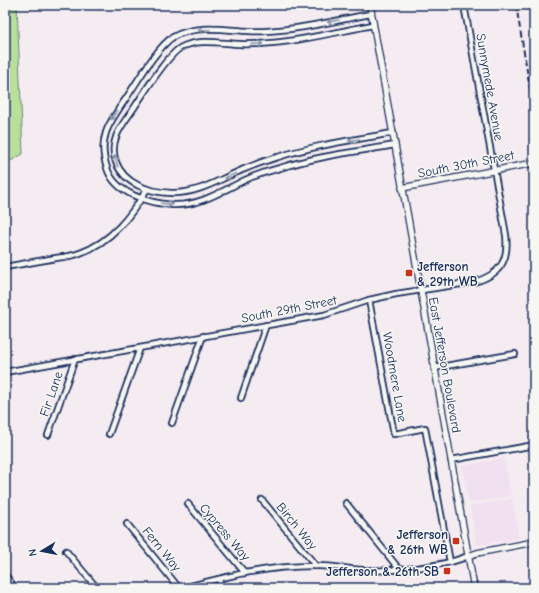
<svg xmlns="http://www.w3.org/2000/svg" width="539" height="593" viewBox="0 0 539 593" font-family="'Comic Neue',sans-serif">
	<rect width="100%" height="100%" fill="#f4ecf1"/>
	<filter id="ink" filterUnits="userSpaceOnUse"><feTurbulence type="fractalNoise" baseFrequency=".025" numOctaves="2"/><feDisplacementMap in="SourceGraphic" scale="8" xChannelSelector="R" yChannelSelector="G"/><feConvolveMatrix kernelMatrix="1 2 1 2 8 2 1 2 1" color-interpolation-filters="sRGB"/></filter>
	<g filter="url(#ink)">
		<g fill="#f1e0f0">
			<polygon points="504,458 511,496 469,503 462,466"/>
			<polygon points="512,499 519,538 477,545 470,506"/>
		</g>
		<polygon fill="#b9df9a" stroke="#6a877c" points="5,5 17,5 23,154 5,164"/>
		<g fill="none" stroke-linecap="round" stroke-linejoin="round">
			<defs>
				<g id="minor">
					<path d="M371,14c-30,5 -61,14 -92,16 -10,1 -20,2 -30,1 -24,-1 -53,-7 -76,6 -16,10 -37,47 -48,63 -16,23 -28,39 -18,68 8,26 42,35 66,37 27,1 49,-14 72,-25 11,-5 23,-9 35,-12 37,-12 76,-16 115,-23"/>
					<path d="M373,25c-43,8 -90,21 -134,19 -20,-1 -41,-6 -59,4 -14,9 -36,45 -46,60 -12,17 -26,33 -18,54 8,22 33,30 55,31 27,1 47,-13 71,-23 12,-5 24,-10 36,-13 37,-12 76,-17 115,-24"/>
					<path d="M5,267c17,-3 34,-6 51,-9 8,-1 17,-2 24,-5 31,-11 51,-37 67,-64"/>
					<polyline points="369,300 394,434 425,428 450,562"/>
					<polyline points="434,368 515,354"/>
					<path d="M5,372l319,-57 45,-15 27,-6 78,-12c26,-7 35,-21 32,-47l-42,-230"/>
					<polyline points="241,398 266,325"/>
					<polyline points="172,423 203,336"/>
					<polyline points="109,434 140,348"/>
					<polyline points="48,435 75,359"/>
					<polyline points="451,460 529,446"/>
					<polyline points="262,500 316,566"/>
					<polyline points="346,503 399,569"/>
					<polyline points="188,504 245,573"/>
					<polyline points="127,524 179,588"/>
					<polyline points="66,551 97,588"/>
					<polyline points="5,575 15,588"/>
					<polyline points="219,579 221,588"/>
					<path d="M183,588c44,-12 89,-23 135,-22 15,0 30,3 45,4 27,2 80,-3 105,-14"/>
				</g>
				<g id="tertiary">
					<polyline points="370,5 474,588"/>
					<polyline points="402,188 534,163"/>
					<polyline points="468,556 477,553 534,542"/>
				</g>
			</defs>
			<use href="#minor" stroke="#1b2f5e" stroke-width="8"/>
			<use href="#tertiary" stroke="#1b2f5e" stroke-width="8"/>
			<use href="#minor" stroke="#f6f6f2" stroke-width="4.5"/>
			<use href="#tertiary" stroke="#f6f6f2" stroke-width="5.5"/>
			<polyline stroke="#1b2f5e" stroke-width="2" stroke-dasharray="6 3" stroke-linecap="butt" points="516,5 534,112"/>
		</g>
		<defs><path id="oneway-shaft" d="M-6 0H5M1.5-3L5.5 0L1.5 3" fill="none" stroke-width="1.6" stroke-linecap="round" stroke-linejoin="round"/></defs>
		<g stroke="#8892a8">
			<use href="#oneway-shaft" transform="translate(333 21) rotate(170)"/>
			<use href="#oneway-shaft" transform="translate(204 30) rotate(178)"/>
			<use href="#oneway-shaft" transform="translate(258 44) rotate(-3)"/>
			<use href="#oneway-shaft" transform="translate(114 115) rotate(124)"/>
			<use href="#oneway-shaft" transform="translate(354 140) rotate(170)"/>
			<use href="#oneway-shaft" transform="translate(116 161) rotate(-108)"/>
			<use href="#oneway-shaft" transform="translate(230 176) rotate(154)"/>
			<use href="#oneway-shaft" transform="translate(167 204) rotate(7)"/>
		</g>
	</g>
	<g fill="#c8321e" stroke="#f6f6f2" stroke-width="1.5">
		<rect x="405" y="269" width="8" height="8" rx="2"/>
		<rect x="452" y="537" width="8" height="8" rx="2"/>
		<rect x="443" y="567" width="8" height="8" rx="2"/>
	</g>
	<g text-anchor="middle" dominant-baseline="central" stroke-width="3" stroke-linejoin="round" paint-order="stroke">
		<g font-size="13" fill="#1b2f5e" stroke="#f6f6f2">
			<text transform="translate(490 87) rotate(80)">Sunnymede Avenue</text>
			<text transform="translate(466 164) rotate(-11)">South 30th Street</text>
			<text transform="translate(289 309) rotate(-11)">South 29th Street</text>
			<text transform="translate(445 365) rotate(80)">East Jefferson Boulevard</text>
			<text transform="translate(395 377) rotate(80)">Woodmere Lane</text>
			<text transform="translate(51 394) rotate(-71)">Fir Lane</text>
			<text transform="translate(297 526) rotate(51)">Birch Way</text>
			<text transform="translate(225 532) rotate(50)">Cypress Way</text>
			<text transform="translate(162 549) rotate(51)">Fern Way</text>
		</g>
		<g font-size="13" font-weight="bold" fill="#1b2f5e" stroke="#f6f6f2" text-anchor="end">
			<text x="417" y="266" text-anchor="start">Jefferson<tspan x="417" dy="15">&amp; 29th WB</tspan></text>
			<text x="448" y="534">Jefferson<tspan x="448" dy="15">&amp; 26th WB</tspan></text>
			<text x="439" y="571">Jefferson &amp; 26th SB</text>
		</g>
	</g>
	<rect width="539" height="593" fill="none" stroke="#f6f6f2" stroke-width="20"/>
	<rect x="10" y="10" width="519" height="573" fill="none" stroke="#1b2f5e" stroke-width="1.5" filter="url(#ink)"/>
	<g transform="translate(42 551) rotate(260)" stroke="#f6f6f2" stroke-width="3" paint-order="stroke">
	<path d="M0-3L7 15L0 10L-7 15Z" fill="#1b2f5e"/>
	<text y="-6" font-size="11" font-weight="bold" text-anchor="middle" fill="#1b2f5e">N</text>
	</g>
</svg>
